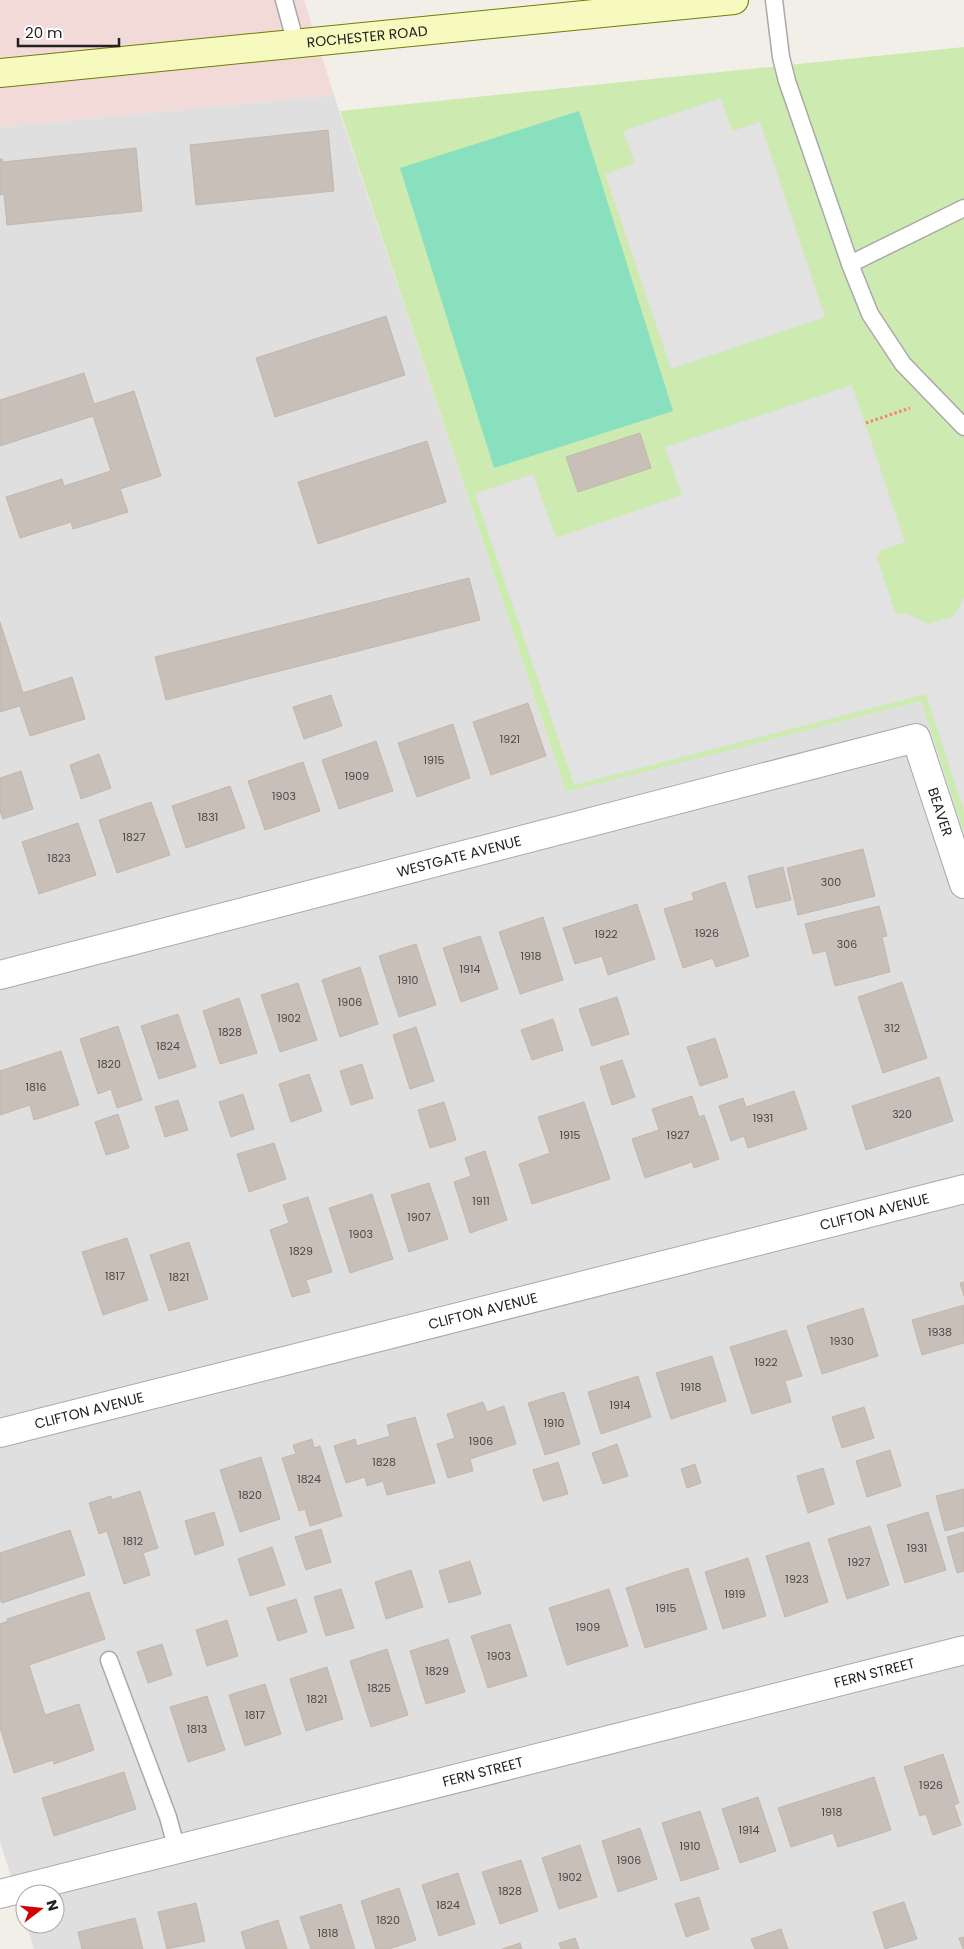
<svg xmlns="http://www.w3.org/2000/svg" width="964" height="1949" viewBox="0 0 964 1949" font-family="Poppins,sans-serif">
	<rect width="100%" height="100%" fill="#f2efe9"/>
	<polygon fill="#e0dfdf" points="334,95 566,791 921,701 964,834 964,1949 34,1949 26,1924 55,1924 55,1894 25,1894 25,1920 0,1842 0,127"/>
	<polygon fill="#f2dad9" points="0,0 304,0 334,95 0,127"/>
	<polygon fill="#cdebb0" points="964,47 964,834 921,701 566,792 340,111"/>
	<polygon fill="#88e0be" points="579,111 673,411 494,468 400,168"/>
	<g fill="#e2e2e2">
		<polygon points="721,98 732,131 760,122 825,317 671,369 605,174 635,163 623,131"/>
		<polygon points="852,385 905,542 881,550 877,558 896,615 905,613 928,624 954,616 964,597 964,811 926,694 574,785 475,494 533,474 556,538 682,495 665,447"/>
	</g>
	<g fill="#c7bfb8" stroke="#c4b6ab">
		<polygon points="328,130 334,191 196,205 190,145"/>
		<polygon points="136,148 142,211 7,225 4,194 0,195 0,159 2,159 3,162"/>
		<polygon points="386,316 405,375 275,417 256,358"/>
		<polygon points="84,373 94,404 134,391 161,476 120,489 128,512 73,529 71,522 20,538 6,497 62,479 64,486 111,471 93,416 0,446 0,400"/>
		<polygon points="640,433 651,468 578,492 566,457"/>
		<polygon points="427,441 446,502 318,544 298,482"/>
		<polygon points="469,578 480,620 166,700 155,657"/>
		<polygon points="0,622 23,693 72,677 85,719 30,736 20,706 0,712"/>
		<polygon points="331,695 342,726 304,739 293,707"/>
		<polygon points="528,703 546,756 491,775 473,722"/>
		<polygon points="453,724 470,778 417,797 398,743"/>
		<polygon points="376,741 393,791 339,809 322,760"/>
		<polygon points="99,754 111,788 81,799 70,765"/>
		<polygon points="303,762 320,811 265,830 248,781"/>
		<polygon points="21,771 33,809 3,819 0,811 0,778"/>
		<polygon points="230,786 245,828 186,848 172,806"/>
		<polygon points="151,802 170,855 117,873 99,820"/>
		<polygon points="78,823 96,875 39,894 22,842"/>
		<polygon points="863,849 875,896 798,915 787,868"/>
		<polygon points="783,867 791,900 756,908 748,876"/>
		<polygon points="725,882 749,956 716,967 713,958 683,968 664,909 694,900 692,893"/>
		<polygon points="637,904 655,959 608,975 602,956 575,964 563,928"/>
		<polygon points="879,906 887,936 882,937 890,972 835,986 826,951 813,954 805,924"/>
		<polygon points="543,917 563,980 520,994 499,932"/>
		<polygon points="480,936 498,989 461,1002 443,948"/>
		<polygon points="416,944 436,1005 399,1017 379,956"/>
		<polygon points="360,967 378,1024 340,1037 322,980"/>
		<polygon points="902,982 927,1058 883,1073 858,997"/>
		<polygon points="298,983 317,1040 280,1052 261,995"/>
		<polygon points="617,997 629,1034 592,1046 579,1009"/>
		<polygon points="239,998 257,1053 220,1064 203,1011"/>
		<polygon points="178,1014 196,1067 159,1079 141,1026"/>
		<polygon points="553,1019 563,1050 532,1060 521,1030"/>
		<polygon points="118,1026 142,1100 117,1108 111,1089 98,1094 80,1039"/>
		<polygon points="416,1027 434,1081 410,1089 393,1035"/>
		<polygon points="715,1038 728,1077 700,1086 687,1047"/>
		<polygon points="61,1051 79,1105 34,1120 30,1105 0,1115 0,1071"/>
		<polygon points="622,1060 635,1097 612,1105 600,1067"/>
		<polygon points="362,1064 373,1098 351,1105 340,1071"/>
		<polygon points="309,1074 322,1111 291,1122 279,1084"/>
		<polygon points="939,1077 953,1121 866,1150 852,1106"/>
		<polygon points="794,1091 807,1129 748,1148 744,1136 731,1141 719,1106 743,1098 746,1107"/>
		<polygon points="243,1094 254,1129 231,1137 219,1102"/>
		<polygon points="692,1096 699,1117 704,1115 719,1159 694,1168 692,1162 645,1178 632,1139 659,1130 652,1109"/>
		<polygon points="178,1100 188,1130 165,1137 155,1107"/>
		<polygon points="444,1102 456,1140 430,1148 418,1110"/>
		<polygon points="584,1102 610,1179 532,1204 519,1164 550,1153 538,1117"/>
		<polygon points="118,1114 129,1148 106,1155 95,1122"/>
		<polygon points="274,1143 286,1179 249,1192 237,1154"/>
		<polygon points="485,1151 507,1220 470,1233 454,1182 471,1176 465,1158"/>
		<polygon points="429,1183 448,1239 409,1252 391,1195"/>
		<polygon points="372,1194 393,1259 350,1273 329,1208"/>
		<polygon points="308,1197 332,1272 306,1280 310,1292 292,1297 270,1230 289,1223 283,1205"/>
		<polygon points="127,1238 148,1300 103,1315 82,1252"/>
		<polygon points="189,1242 208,1299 169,1311 150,1255"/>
		<polygon points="964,1282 964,1296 960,1283"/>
		<polygon points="964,1305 964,1343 922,1355 912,1320"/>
		<polygon points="863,1308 878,1356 822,1374 807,1326"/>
		<polygon points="786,1330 802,1376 785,1381 791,1402 752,1414 730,1347"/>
		<polygon points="712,1356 726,1401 671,1419 656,1373"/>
		<polygon points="638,1376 651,1417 601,1434 588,1392"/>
		<polygon points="564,1392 580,1444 545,1455 528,1403"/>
		<polygon points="483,1402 487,1412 504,1406 516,1444 470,1459 473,1471 448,1478 437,1444 455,1438 447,1414"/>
		<polygon points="864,1407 874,1438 842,1448 832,1417"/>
		<polygon points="415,1417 435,1483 387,1495 383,1481 367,1486 365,1477 346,1483 334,1446 355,1439 357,1446 390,1436 387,1425"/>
		<polygon points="312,1439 314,1448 320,1446 342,1516 310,1526 305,1509 299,1511 282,1458 296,1454 293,1445"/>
		<polygon points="617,1444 628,1476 603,1484 592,1453"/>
		<polygon points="890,1450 901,1486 867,1497 856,1461"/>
		<polygon points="261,1457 280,1519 240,1532 220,1470"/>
		<polygon points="558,1462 568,1494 543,1501 533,1470"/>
		<polygon points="695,1464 701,1483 687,1488 681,1469"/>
		<polygon points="823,1468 834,1504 808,1513 797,1476"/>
		<polygon points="964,1489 964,1526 945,1531 936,1496"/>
		<polygon points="140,1491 158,1548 143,1553 150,1575 124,1584 107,1531 99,1534 89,1503 111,1496 112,1500"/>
		<polygon points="214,1512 224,1545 195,1555 185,1521"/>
		<polygon points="928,1512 946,1570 905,1583 887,1525"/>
		<polygon points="870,1526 889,1585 847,1599 828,1539"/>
		<polygon points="321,1529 331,1562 306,1570 295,1537"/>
		<polygon points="70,1530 85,1575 2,1603 0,1600 0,1553"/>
		<polygon points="964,1532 964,1571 957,1573 947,1537"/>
		<polygon points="809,1542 828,1602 785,1617 766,1556"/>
		<polygon points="272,1547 285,1585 250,1596 238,1559"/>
		<polygon points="748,1558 766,1616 723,1629 705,1572"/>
		<polygon points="470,1561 481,1594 449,1603 439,1571"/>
		<polygon points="688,1568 707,1629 645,1648 626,1588"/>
		<polygon points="411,1570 423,1607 386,1619 375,1582"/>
		<polygon points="341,1589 354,1628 326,1636 314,1597"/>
		<polygon points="609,1589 628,1646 567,1665 549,1608"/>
		<polygon points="89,1592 105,1639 29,1665 45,1715 79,1704 94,1750 54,1764 53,1760 14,1773 0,1728 0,1624 8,1621 7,1619"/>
		<polygon points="296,1599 307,1632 278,1641 267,1608"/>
		<polygon points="227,1620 238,1656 207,1666 196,1630"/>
		<polygon points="510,1624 527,1676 488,1688 471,1636"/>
		<polygon points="448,1639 465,1692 426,1704 410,1651"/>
		<polygon points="162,1644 172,1675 148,1683 137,1652"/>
		<polygon points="387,1649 408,1715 371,1727 350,1661"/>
		<polygon points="327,1667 343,1719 306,1731 290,1679"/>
		<polygon points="265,1684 281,1734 245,1746 229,1695"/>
		<polygon points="207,1696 225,1750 188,1762 170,1707"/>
		<polygon points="943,1754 959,1803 954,1805 961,1825 933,1835 926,1814 920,1816 904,1767"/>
		<polygon points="124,1772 136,1809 54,1836 42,1798"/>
		<polygon points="874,1777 891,1830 838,1847 833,1833 791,1847 778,1808"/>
		<polygon points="758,1797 776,1851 740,1863 722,1809"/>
		<polygon points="700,1811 719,1869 681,1881 662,1823"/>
		<polygon points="640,1828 657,1879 618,1892 602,1841"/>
		<polygon points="580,1845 597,1897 559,1909 542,1858"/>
		<polygon points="521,1860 538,1911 500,1924 482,1872"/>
		<polygon points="458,1873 475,1924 439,1936 422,1885"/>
		<polygon points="399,1888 416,1940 389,1949 376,1949 361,1901"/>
		<polygon points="699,1897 709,1929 686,1937 675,1904"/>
		<polygon points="904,1902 917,1939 885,1949 873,1912"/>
		<polygon points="196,1903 205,1941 167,1949 158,1912"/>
		<polygon points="341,1904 355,1949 311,1949 300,1917"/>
		<polygon points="135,1918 143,1949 82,1949 78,1932"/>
		<polygon points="278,1920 287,1949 246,1949 241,1932"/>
		<polygon points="781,1929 788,1949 755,1949 751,1939"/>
		<polygon points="964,1937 964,1949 963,1949 959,1938"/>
		<polygon points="575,1938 579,1949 561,1949 559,1943"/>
		<polygon points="520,1943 522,1949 502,1949"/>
	</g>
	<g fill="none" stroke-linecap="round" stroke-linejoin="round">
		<defs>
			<g id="lane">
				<polyline points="284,0 296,44"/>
				<polyline points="774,0 781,57 787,81 850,264 870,314 903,364 964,427"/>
				<polyline points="850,264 964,208"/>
				<polyline points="109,1660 168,1817 177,1850"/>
			</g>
			<g id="street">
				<path id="s1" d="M0,975l916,-237 48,146"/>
				<path id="s2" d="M0,1433l964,-244"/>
				<path id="s3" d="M0,1894l964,-244"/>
			</g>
			<g id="secondary">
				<path id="s4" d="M0,73l734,-73"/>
			</g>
		</defs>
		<use href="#lane" stroke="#a9a9a9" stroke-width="19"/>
		<use href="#street" stroke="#a9a9a9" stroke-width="30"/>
		<use href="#secondary" stroke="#707d05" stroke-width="30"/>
		<polyline stroke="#fa8072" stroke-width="3" stroke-dasharray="2.5 2.5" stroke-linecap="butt" points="866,423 910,408"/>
		<use href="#lane" stroke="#fff" stroke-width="16"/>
		<use href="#street" stroke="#fff" stroke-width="28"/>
		<use href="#secondary" stroke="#f7fabf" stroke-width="28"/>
	</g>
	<g text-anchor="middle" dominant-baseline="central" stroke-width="4.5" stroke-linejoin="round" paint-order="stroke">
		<g font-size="11" fill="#4b4948">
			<text x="510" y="739">1921</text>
			<text x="434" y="760">1915</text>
			<text x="357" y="776">1909</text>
			<text x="284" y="796">1903</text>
			<text x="208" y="817">1831</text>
			<text x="134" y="837">1827</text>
			<text x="59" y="858">1823</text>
			<text x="831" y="882">300</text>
			<text x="707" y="933">1926</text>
			<text x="606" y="934">1922</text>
			<text x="847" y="944">306</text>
			<text x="531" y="956">1918</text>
			<text x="470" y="969">1914</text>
			<text x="408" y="980">1910</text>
			<text x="350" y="1002">1906</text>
			<text x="289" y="1018">1902</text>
			<text x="892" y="1028">312</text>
			<text x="230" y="1032">1828</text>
			<text x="168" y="1046">1824</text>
			<text x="109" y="1064">1820</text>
			<text x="36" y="1087">1816</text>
			<text x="902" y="1114">320</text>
			<text x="763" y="1118">1931</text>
			<text x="570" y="1135">1915</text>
			<text x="678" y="1135">1927</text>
			<text x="481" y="1201">1911</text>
			<text x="419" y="1217">1907</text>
			<text x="361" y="1234">1903</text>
			<text x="301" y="1251">1829</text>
			<text x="115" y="1276">1817</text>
			<text x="179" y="1277">1821</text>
			<text x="940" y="1332">1938</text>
			<text x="842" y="1341">1930</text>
			<text x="766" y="1362">1922</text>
			<text x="691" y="1387">1918</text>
			<text x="620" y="1405">1914</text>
			<text x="554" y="1423">1910</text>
			<text x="481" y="1441">1906</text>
			<text x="384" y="1462">1828</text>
			<text x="309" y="1479">1824</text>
			<text x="250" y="1495">1820</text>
			<text x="133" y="1541">1812</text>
			<text x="917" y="1548">1931</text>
			<text x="859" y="1562">1927</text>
			<text x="797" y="1579">1923</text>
			<text x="735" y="1594">1919</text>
			<text x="666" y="1608">1915</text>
			<text x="588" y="1627">1909</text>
			<text x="499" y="1656">1903</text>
			<text x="437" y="1671">1829</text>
			<text x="379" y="1688">1825</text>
			<text x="317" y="1699">1821</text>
			<text x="255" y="1715">1817</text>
			<text x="197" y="1729">1813</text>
			<text x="931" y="1785">1926</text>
			<text x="832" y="1812">1918</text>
			<text x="749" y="1830">1914</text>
			<text x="690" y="1846">1910</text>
			<text x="629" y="1860">1906</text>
			<text x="570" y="1877">1902</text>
			<text x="510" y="1891">1828</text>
			<text x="448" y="1905">1824</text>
			<text x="388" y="1920">1820</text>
			<text x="328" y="1933">1818</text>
		</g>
		<g font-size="14" fill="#222" stroke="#fff">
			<text stroke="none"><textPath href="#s4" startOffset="369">ROCHESTER ROAD</textPath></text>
			<text stroke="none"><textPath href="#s1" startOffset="1024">BEAVER</textPath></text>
			<text stroke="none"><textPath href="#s1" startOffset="474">WESTGATE AVENUE</textPath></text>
			<text stroke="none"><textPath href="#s2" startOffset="902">CLIFTON AVENUE</textPath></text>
			<text stroke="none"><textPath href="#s2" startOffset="498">CLIFTON AVENUE</textPath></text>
			<text stroke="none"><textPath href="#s2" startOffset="92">CLIFTON AVENUE</textPath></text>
			<text stroke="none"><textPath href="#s3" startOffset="902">FERN STREET</textPath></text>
			<text stroke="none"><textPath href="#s3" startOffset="498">FERN STREET</textPath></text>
		</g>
	</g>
	<g transform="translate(40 1909) rotate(74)"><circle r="24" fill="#ffffff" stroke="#a7a7a7"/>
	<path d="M0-4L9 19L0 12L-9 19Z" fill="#d40000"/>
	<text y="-8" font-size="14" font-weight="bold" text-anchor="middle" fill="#222222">N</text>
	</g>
	<path d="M18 38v8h101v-8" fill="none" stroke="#222222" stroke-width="2.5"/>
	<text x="25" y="38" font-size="15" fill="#222222" stroke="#ffffff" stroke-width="4" paint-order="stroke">20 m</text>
</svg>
